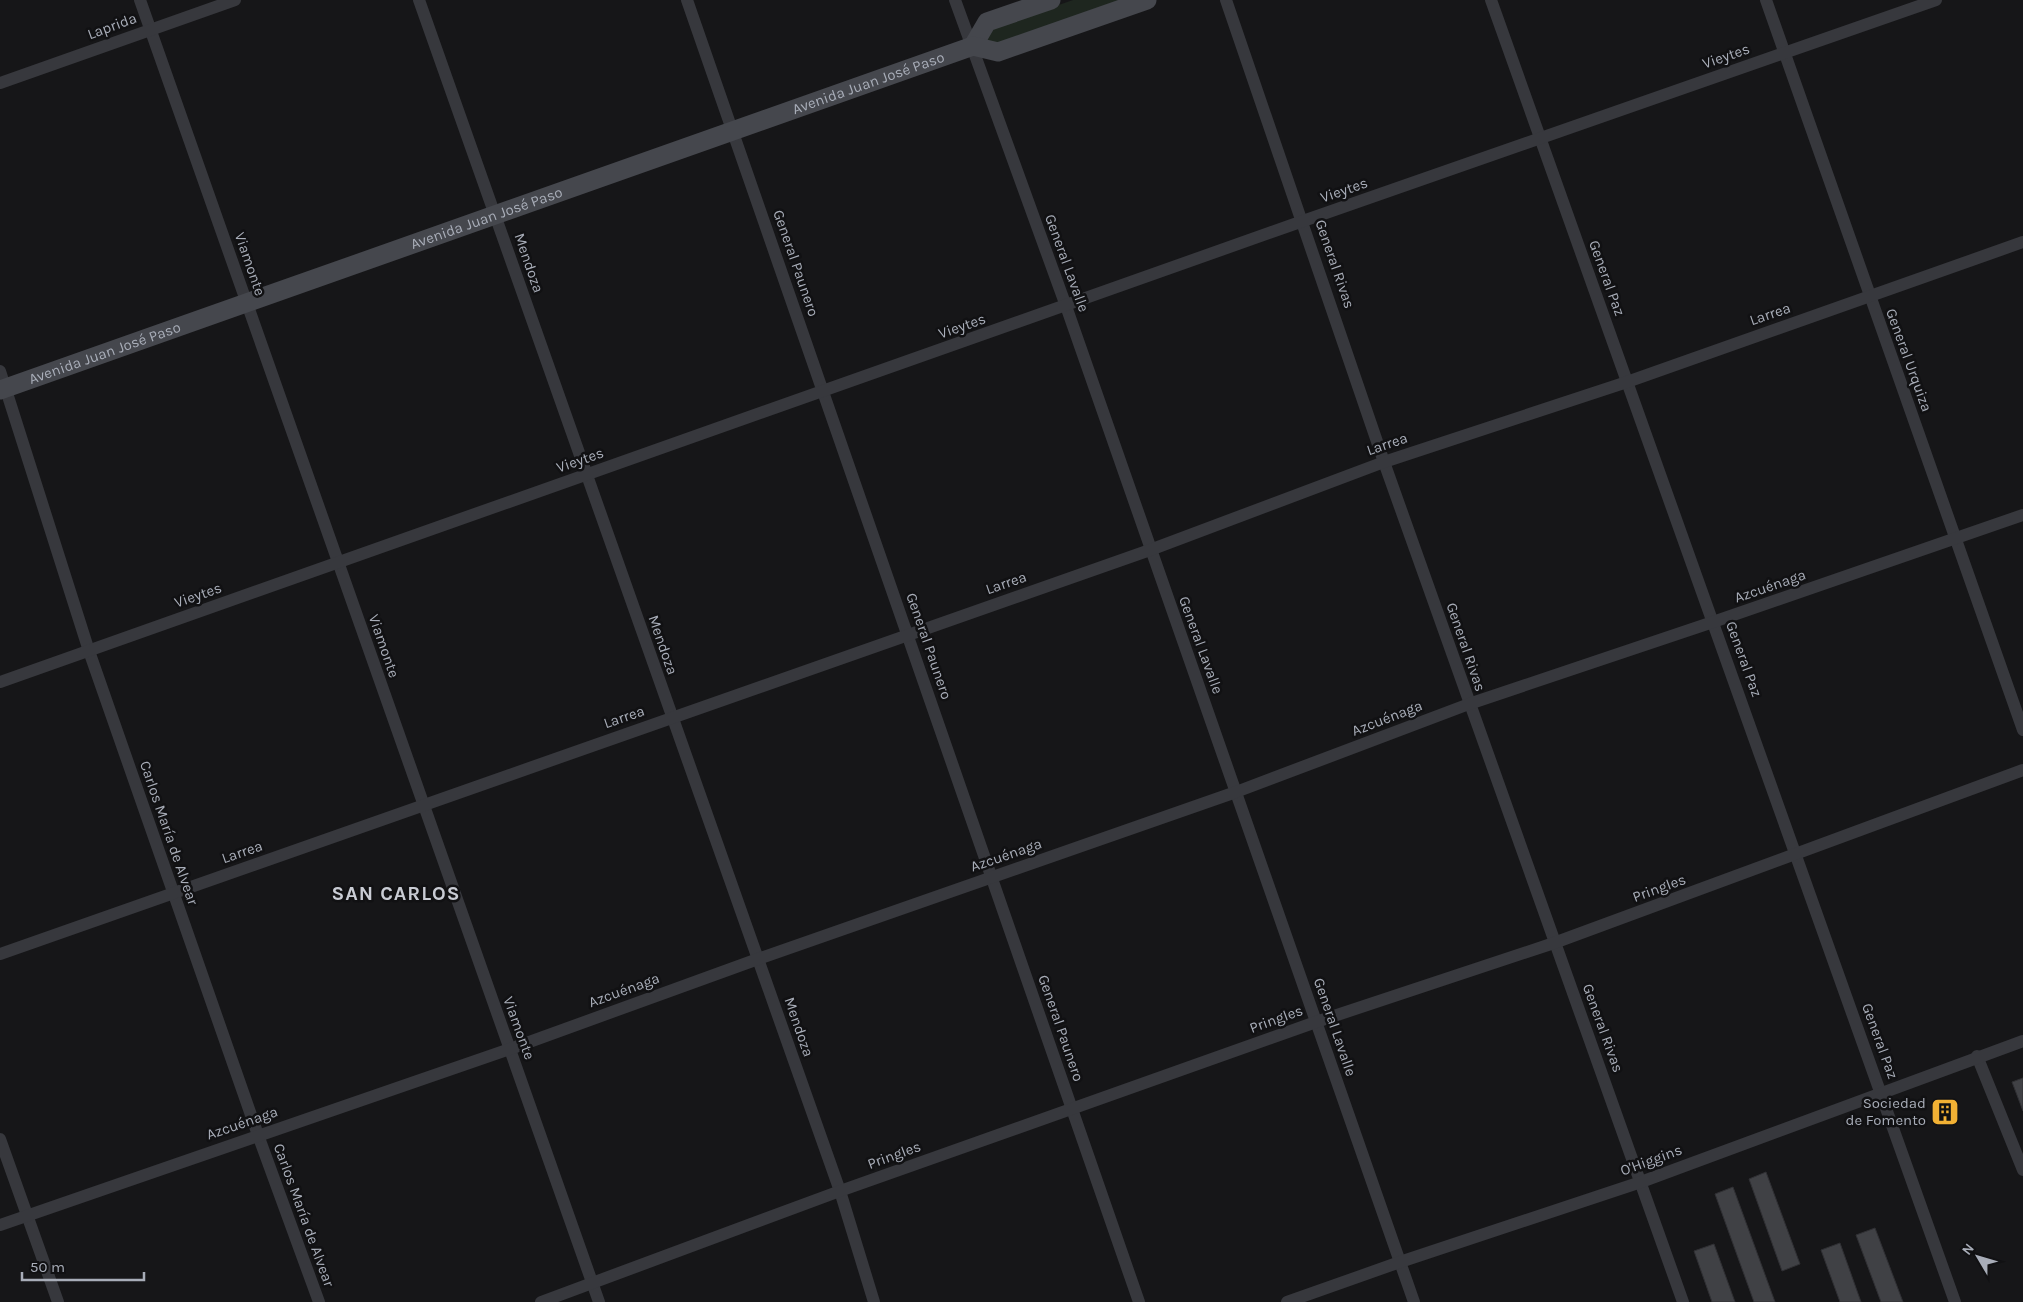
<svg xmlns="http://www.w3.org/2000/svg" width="2023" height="1302" viewBox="0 0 2023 1302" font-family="Karla,sans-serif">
	<rect width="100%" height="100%" fill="#161618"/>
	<polygon fill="#1e261f" points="1073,0 1125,0 994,46 989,45 985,34 990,29"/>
	<g fill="#404145" stroke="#303034">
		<polygon points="2023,1078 2023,1111 2012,1082"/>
		<polygon points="1946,1106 1950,1115 1944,1118 1939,1109"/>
		<polygon points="1766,1172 1800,1264 1782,1271 1749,1179"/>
		<polygon points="1733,1187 1775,1302 1754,1302 1715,1194"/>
		<polygon points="1875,1228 1903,1302 1881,1302 1856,1235"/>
		<polygon points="1840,1243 1861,1302 1840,1302 1821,1250"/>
		<polygon points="1714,1244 1735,1302 1712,1302 1694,1251"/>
	</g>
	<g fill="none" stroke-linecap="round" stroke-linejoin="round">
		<g stroke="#37383d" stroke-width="12">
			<polyline points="140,0 599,1302"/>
			<polyline points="419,0 840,1191 874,1302"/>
			<polyline points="687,0 1139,1302"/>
			<polyline points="955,0 1066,306 1414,1302"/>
			<polyline points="1226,0 1384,462 1683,1302"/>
			<polyline points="1491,0 1955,1302"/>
			<polyline points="1766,0 2023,730"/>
			<polyline points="0,83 235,0"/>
			<polyline points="0,371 89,651 258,1135 319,1302"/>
			<polyline points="0,682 1303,221 1936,0"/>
			<polyline points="0,954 1150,550 1384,462 1627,382 2023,242"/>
			<polyline points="1977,1056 2023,1170"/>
			<polyline points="0,1139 58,1302"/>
			<polyline points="0,1225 510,1049 758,959 1236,792 1469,704 1713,622 2023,515"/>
			<polyline points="541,1302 840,1191 1316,1022 1554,943 2023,770"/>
			<polyline points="1287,1302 1400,1262 1641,1182 2023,1041"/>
		</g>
		<g stroke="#45474d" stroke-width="19">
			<polyline points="973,46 987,22 1051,0"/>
			<path id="s1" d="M0,390l973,-344 25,6 149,-52"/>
		</g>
	</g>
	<defs>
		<symbol id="building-square" viewBox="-11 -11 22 22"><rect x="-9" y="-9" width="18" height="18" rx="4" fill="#f2b134" stroke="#111113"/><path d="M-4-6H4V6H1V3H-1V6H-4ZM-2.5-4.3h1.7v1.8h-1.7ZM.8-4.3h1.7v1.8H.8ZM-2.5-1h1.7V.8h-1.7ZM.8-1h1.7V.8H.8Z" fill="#111"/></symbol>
	</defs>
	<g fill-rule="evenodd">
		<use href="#building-square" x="1929" y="1096" width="32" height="32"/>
	</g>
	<g text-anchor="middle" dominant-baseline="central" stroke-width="5" stroke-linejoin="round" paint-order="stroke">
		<g font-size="15" fill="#a8adb8" stroke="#111113">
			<text transform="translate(112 26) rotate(-20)">Laprida</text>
			<text transform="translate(1726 56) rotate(-19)">Vieytes</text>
			<text stroke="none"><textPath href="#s1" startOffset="921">Avenida Juan José Paso</textPath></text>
			<text transform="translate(1344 190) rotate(-19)">Vieytes</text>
			<text stroke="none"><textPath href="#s1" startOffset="516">Avenida Juan José Paso</textPath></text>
			<text transform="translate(529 263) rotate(71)">Mendoza</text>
			<text transform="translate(796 263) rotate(71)">General Paunero</text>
			<text transform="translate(1067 263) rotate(70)">General Lavalle</text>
			<text transform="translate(250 264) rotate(71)">Viamonte</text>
			<text transform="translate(1335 264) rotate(71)">General Rivas</text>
			<text transform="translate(1607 278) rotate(70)">General Paz</text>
			<text transform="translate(1770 314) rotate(-19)">Larrea</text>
			<text transform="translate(962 326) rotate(-19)">Vieytes</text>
			<text stroke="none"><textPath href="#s1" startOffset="111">Avenida Juan José Paso</textPath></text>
			<text transform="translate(1909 360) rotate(70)">General Urquiza</text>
			<text transform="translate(1387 444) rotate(-19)">Larrea</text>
			<text transform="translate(580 460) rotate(-19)">Vieytes</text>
			<text transform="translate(1006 583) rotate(-19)">Larrea</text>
			<text transform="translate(1770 586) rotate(-19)">Azcuénaga</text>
			<text transform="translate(198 595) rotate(-19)">Vieytes</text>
			<text transform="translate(663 645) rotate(71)">Mendoza</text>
			<text transform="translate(1201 645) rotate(70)">General Lavalle</text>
			<text transform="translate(384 646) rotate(71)">Viamonte</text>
			<text transform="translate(929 646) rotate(71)">General Paunero</text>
			<text transform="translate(1466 647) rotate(71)">General Rivas</text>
			<text transform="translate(1744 659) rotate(70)">General Paz</text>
			<text transform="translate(624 717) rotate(-19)">Larrea</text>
			<text transform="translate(1387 718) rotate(-21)">Azcuénaga</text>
			<text transform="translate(169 833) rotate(71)">Carlos María de Alvear</text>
			<text transform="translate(242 852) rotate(-19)">Larrea</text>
			<text transform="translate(1006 855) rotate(-19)">Azcuénaga</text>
			<text transform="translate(1659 888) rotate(-20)">Pringles</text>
			<text transform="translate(624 990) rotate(-20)">Azcuénaga</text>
			<text transform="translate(1276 1019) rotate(-20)">Pringles</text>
			<text transform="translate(799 1027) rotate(71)">Mendoza</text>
			<text transform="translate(1335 1027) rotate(71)">General Lavalle</text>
			<text transform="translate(519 1028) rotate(70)">Viamonte</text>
			<text transform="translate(1061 1028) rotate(71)">General Paunero</text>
			<text transform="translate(1603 1028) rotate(70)">General Rivas</text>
			<text transform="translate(1880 1041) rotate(70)">General Paz</text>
			<text transform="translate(242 1123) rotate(-19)">Azcuénaga</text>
			<text transform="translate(894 1155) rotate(-20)">Pringles</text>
			<text transform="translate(1651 1160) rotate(-20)">O'Higgins</text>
			<text transform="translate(304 1215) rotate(70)">Carlos María de Alvear</text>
		</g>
		<g font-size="15" fill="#a8adb8" stroke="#111113" text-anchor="end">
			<text x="1926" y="1103">Sociedad<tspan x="1926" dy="17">de Fomento</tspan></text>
		</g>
		<g font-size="20" font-weight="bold" letter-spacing="1" fill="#c9ccd4" stroke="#111113">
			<text x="396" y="893">SAN CARLOS</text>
		</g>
	</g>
	<g transform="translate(1978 1257) rotate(308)" stroke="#111113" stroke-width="4" paint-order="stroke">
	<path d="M0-4L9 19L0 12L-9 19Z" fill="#a8adb8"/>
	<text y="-8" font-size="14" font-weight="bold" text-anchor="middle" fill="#a8adb8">N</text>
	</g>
	<path d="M22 1272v8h122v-8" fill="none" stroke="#a8adb8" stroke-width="2.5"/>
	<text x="30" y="1272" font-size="15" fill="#a8adb8" stroke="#111113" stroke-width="4" paint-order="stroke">50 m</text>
</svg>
